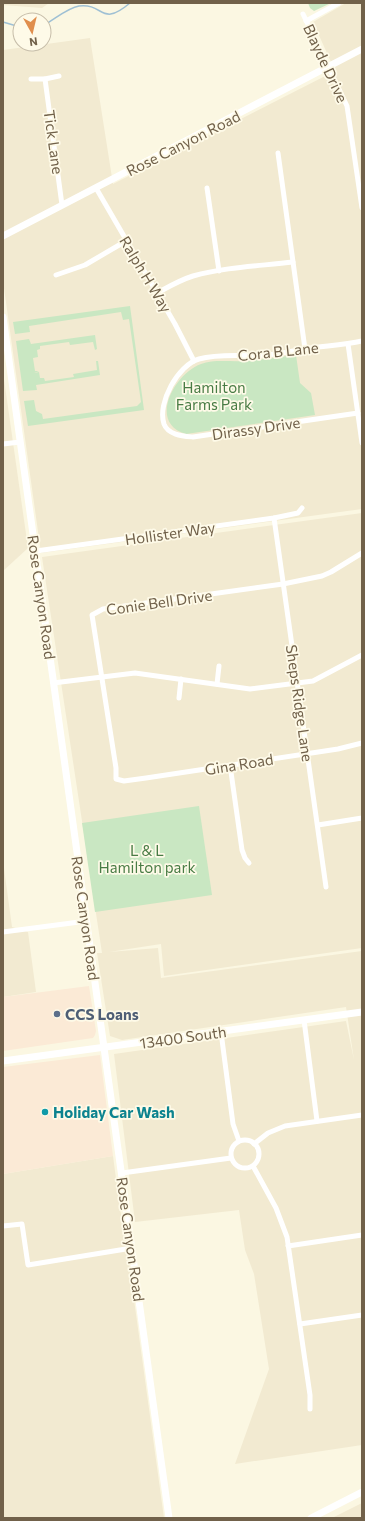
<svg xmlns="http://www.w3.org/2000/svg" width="365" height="1521" viewBox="0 0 365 1521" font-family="Commissioner,sans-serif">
	<rect width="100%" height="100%" fill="#fbf7e2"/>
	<g fill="#f2ead1">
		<polygon points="3,3 49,3 42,8 3,5"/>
		<polygon points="346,3 362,3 362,509 41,553 3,281 3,50 90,38 113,184 335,71 313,22"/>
		<polygon points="3,372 28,548 3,571"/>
		<polygon points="362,513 362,948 164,976 161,944 109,952 158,948 161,978 362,951 362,1445 235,1464 269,1369 254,1274 245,1250 239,1210 135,1222 114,1054 346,1021 354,1060 346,1007 122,1040 110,1036 97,953 102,953 42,557"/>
		<polygon points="3,861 12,927 28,932 36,992 3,997"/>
		<polygon points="113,1156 120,1209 125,1234 164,1518 3,1518 3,1174"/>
		<polygon points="362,1503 362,1518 332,1518"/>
	</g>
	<g fill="#fbead6">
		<polygon points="89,986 96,1031 95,1035 93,1038 3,1051 3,997"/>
		<polygon points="100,1055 113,1156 3,1174 3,1067"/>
	</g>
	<g fill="#c9e7c2">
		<polygon points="308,3 331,3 314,11 310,8"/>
		<polygon points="130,306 144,410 28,426 24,401 34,400 36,411 42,414 43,419 137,406 141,402 129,319 123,320 121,312 29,326 30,332 15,334 13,322"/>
		<polygon points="95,335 97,349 95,350 93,342 70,345 69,342 40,346 40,349 37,350 38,357 33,358 35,371 39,371 34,373 39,372 40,378 44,378 45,381 74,377 73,374 97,370 96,361 98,361 100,375 36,385 37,390 23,391 16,341 29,339 31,344"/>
		<path d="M296,355l4,28 11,10 4,22 -129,19c-39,-11 -11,-61 15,-70 13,-5 29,-2 43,-3 17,-1 34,-4 52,-6z"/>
		<polygon points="199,806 212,895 95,912 82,823"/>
	</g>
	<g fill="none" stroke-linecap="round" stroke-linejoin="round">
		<g stroke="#9fc0d4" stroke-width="1.5">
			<polyline points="3,22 20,27"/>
			<path d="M44,25c10,-5 23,-17 35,-19 26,-3 21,22 51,-3"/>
		</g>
		<g stroke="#fff" stroke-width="5">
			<polyline points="303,14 347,106 362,208"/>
			<polyline points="306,21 339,3"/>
			<polyline points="31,79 45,79 59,76"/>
			<polyline points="45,79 62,205"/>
			<polyline points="278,153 305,349"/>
			<polyline points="96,188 175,324 194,361"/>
			<polyline points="207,188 219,271"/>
			<polyline points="56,275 85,265 126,241"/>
			<path d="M157,293c11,-6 23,-13 36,-17 32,-9 67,-10 100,-14"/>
			<polyline points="348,344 362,443"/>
			<path d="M358,413l-165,24c-10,-1 -25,-2 -29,-13 -7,-21 14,-59 35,-65 21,-6 45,-2 67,-4 13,-1 26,-4 39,-6 19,-3 38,-4 57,-8"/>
			<polyline points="3,444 20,442"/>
			<polyline points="274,518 326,887"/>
			<polyline points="36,551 274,518 298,513 302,508"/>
			<polyline points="362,553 331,572 322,576 283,584 103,609 92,615 116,768 116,779 124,781 146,778 338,749 362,743"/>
			<polyline points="53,683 135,673 250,689 313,681 362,655"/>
			<polyline points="217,684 219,666"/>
			<polyline points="179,698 181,679"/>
			<polyline points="230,765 242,850 245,858 249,863"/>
			<polyline points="318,825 362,818"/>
			<polyline points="3,932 87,921"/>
			<polyline points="304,1020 317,1121"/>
			<polyline points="221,1032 233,1124 239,1141"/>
			<circle cx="245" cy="1154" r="14"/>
			<polyline points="254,1144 268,1133 285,1126 362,1115"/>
			<polyline points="253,1166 276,1208 287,1237 310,1395 310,1409"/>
			<polyline points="122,1173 231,1158"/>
			<polyline points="3,1226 22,1224 28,1265 132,1248"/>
			<polyline points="288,1246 362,1235"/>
			<polyline points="300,1324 362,1315"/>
		</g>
		<g stroke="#fff" stroke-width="7">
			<polyline points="3,236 362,49"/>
			<polyline points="3,317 169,1518"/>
			<polyline points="3,1061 362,1012"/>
			<polyline points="311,1518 362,1492"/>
		</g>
	</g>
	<circle fill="#5c6f8a" stroke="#fefae8" stroke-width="1.5" cx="57" cy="1014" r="4"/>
	<circle fill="#0f9aa8" stroke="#fefae8" stroke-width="1.5" cx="45" cy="1112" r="4"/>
	<g text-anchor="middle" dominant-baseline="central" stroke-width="3.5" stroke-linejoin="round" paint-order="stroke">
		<g font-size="15" fill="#71614a" stroke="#fefae8">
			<text transform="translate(326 63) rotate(65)">Blayde Drive</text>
			<text transform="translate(54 142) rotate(82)">Tick Lane</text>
			<text transform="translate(183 143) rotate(-27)">Rose Canyon Road</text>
			<text transform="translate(146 274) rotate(59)">Ralph H Way</text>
			<text transform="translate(278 351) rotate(-6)">Cora B Lane</text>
			<text transform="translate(256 428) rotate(-8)">Dirassy Drive</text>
			<text transform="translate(170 533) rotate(-8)">Hollister Way</text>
			<text transform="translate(42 597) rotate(82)">Rose Canyon Road</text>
			<text transform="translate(159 602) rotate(-8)">Conie Bell Drive</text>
			<text transform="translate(300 703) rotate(82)">Sheps Ridge Lane</text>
			<text transform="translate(239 764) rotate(-9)">Gina Road</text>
			<text transform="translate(86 918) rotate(82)">Rose Canyon Road</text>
			<text transform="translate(183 1037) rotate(-8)">13400 South</text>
			<text transform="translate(131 1239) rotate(82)">Rose Canyon Road</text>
		</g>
		<g font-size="15" fill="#497c45" stroke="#fefae8">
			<text x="214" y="387">Hamilton<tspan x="214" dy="17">Farms Park</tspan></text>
			<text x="147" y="850">L &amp; L<tspan x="147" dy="17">Hamilton park</tspan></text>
		</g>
		<g font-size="15" font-weight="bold" fill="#4e5e75" stroke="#fefae8" text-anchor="start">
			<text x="65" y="1014">CCS Loans</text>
		</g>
		<g font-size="15" font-weight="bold" fill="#0d838f" stroke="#fefae8" text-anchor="start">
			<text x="53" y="1112">Holiday Car Wash</text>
		</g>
	</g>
	<rect width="365" height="1521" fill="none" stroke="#71614a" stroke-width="8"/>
	<g transform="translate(32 32) rotate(172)"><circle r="19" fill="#fefae8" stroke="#c6bda9"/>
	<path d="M0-3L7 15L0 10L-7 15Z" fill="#e08e4d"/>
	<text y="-6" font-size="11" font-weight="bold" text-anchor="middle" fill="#71614a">N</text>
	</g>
</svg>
